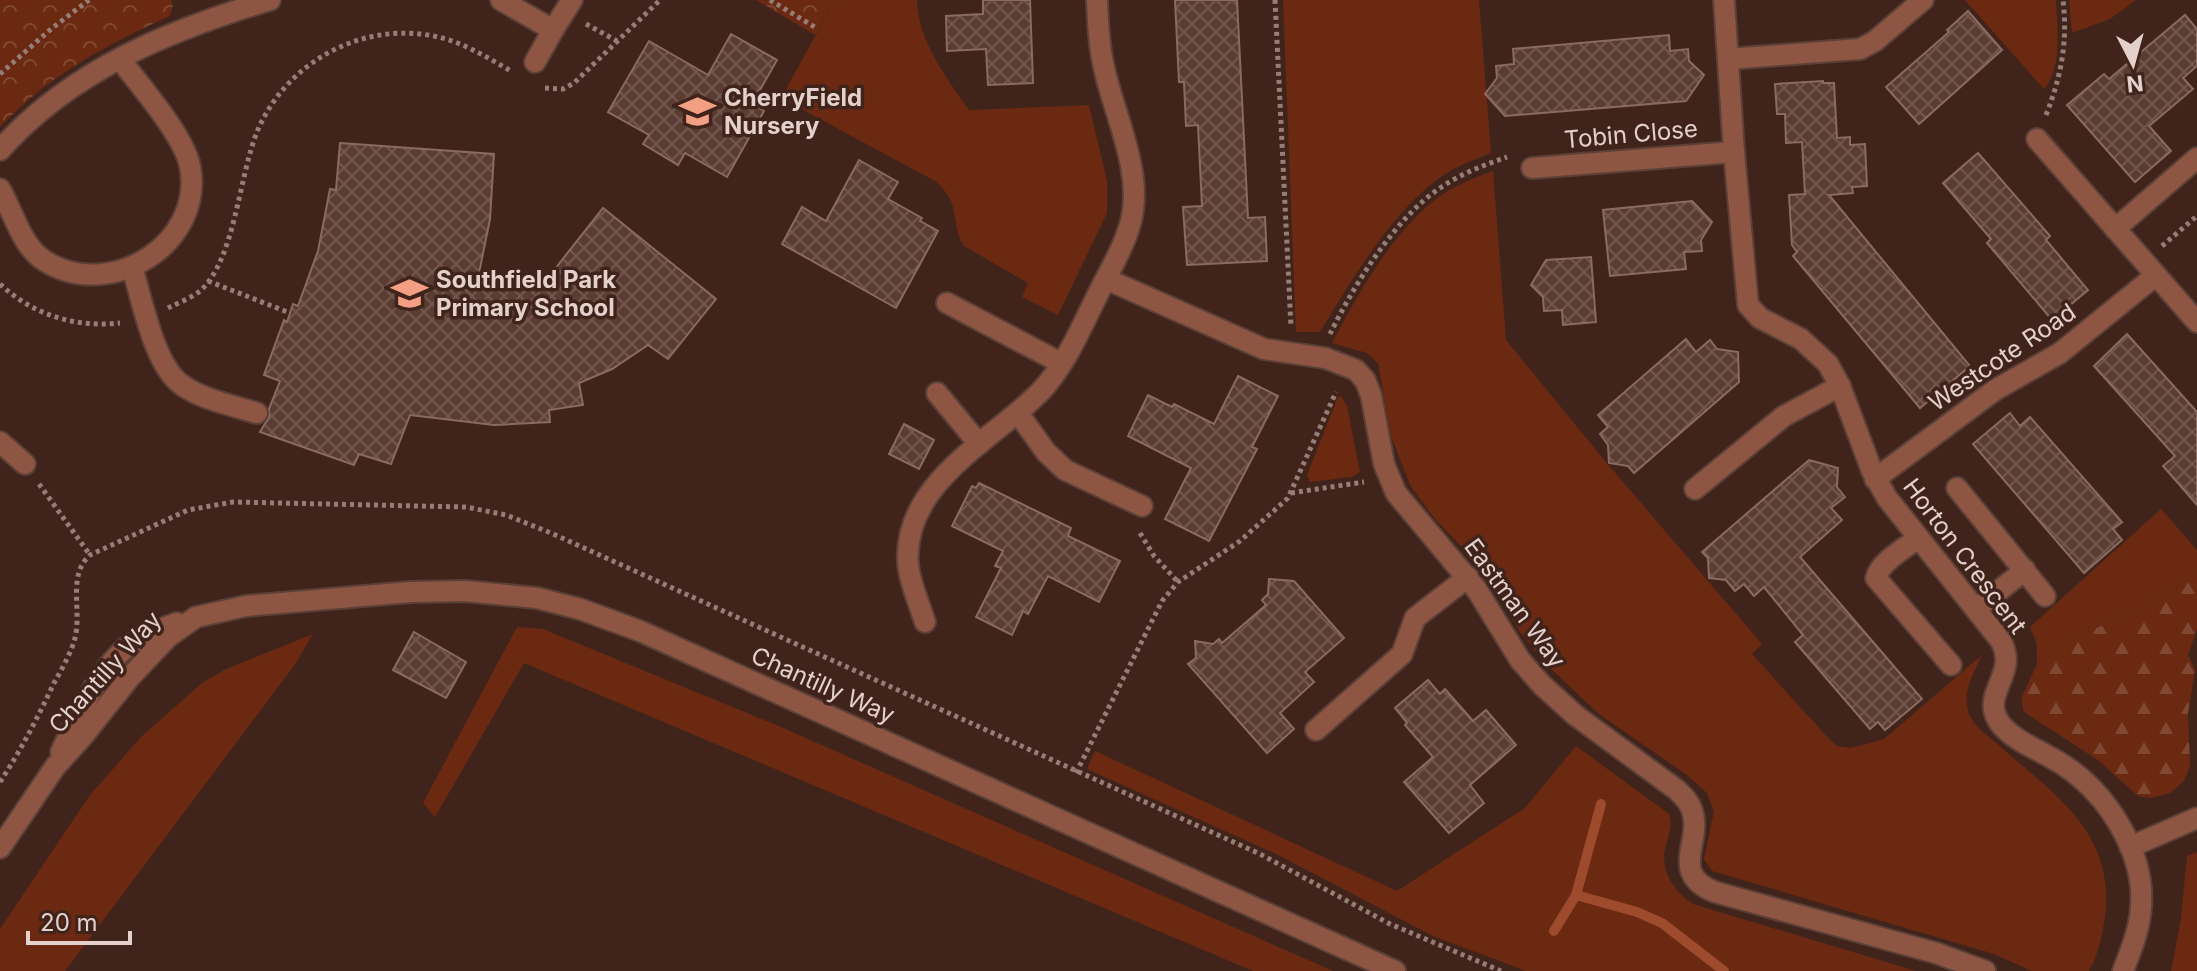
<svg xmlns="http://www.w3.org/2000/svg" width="2197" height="971" viewBox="0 0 2197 971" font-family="Inter,sans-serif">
	<defs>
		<pattern id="forest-firs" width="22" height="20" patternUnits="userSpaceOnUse" patternTransform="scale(2)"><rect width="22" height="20" fill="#6b2911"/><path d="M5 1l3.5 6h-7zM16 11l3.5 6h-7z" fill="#804732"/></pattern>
		<pattern id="park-crowns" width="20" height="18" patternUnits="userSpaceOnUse" patternTransform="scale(2)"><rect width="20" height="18" fill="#6b2911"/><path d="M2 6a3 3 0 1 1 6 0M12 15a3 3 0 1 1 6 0" fill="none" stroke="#804732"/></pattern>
		<pattern id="building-cross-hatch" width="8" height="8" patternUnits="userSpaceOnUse" patternTransform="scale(2)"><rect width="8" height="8" fill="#5a3c32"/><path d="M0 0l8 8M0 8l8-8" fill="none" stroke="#72574e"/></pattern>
	</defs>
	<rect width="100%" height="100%" fill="#40241b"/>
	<g fill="#6b2911">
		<path d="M835,0h82c0,39 30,79 52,110l120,-5 18,76v32l-49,102 -36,-18 6,-14 -64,-37c-15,-25 -1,-41 -29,-65l-154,-83z"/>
		<path d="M1283,0h196l1,13 11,140c-17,7 -35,13 -50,24 -47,32 -91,105 -121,155h-24z"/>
		<path d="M1965,0h91c1,27 7,67 -12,89z"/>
		<polygon points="2069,0 2136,0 2110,19 2072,33"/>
		<path d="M1493,171l13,169 99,121 157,183 -10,10 77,85 8,7 14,2 33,-9 98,-84c-10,22 -23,42 -10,65 8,12 21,19 31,29 51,45 107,81 103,157 -2,23 -6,45 -17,65h-57l-38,-17 -282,-83 -8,-12 10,-48 -7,-18 -20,-18 -88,-61 -50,-47 -29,-35 -42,-68 -43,-45 -24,-32 -20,-51 -13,-73 -11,-10 -35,-10c26,-49 57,-105 100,-141 18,-15 40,-23 61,-31z"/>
		<polygon points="1341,396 1347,406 1360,472 1352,477 1310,482 1307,475 1338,397"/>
		<polygon points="2161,509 2197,550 2197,572 2144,607 2069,640 2037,664 2037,644 2030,627"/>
		<polygon points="517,627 543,629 781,727 1333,971 1253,971 524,663 435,817 423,803"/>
		<polygon points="313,634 296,663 65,971 0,971 0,929 90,795 141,737 202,683 224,670"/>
		<path d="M1576,746l93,68c4,11 0,20 -3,31 -7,24 7,46 27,59l223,67h-390l-93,-35 -155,-81 -191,-86 8,-18 302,140 128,-83z"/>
		<polygon points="2197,852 2197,971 2171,971 2181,918 2187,856"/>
	</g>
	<polygon fill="url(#forest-firs)" points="2197,572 2197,629 2188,655 2195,670 2188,713 2190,766 2184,781 2170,793 2151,798 2138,796 2098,760 2027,714 2023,710 2022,697 2037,664 2069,640 2144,607"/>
	<g fill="url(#park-crowns)">
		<path d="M0,0h171l2,5 -3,11c-63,28 -122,60 -170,111z"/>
		<polygon points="756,0 835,0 815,35"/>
	</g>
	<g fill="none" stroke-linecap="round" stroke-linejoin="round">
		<g stroke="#9d4a2d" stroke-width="10">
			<polyline points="1576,895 1601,804"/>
			<polyline points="1554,931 1576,895 1637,912 1662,923 1724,971"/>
		</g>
	</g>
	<g fill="url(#building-cross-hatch)" stroke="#8b6a5f" stroke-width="2">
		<polygon points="983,0 1030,0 1033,83 988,85 986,49 947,51 946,16 983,14"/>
		<polygon points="1175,0 1237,0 1248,218 1265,217 1267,261 1187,265 1183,207 1202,206 1198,125 1186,126 1184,82 1179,82"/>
		<polygon points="1968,11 2002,50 1919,124 1886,87 1949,32 1947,30"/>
		<polygon points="2185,15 2197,29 2197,66 2183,78 2193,89 2149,126 2171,151 2135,182 2067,105 2104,74 2109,79"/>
		<polygon points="731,34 777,60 752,104 764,111 727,177 685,153 678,165 643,144 649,135 608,112 649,41 708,75"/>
		<polygon points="1669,35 1670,51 1688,49 1689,61 1704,75 1686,101 1505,116 1485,94 1497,78 1496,66 1514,64 1513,49"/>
		<polygon points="1823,81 1823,83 1834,83 1837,138 1850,137 1850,145 1865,144 1867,186 1852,187 1853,193 1829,195 1970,366 1920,408 1793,256 1797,252 1792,245 1789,195 1805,194 1802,142 1786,143 1785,114 1777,114 1775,84"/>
		<polygon points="340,143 494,154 490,219 476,288 547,279 603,208 716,299 668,359 648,345 612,369 579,383 583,405 549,410 550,422 494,425 410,415 391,464 359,454 354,465 260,432 269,417 269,409 280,381 264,375 284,320 287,322 293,304 298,306 318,251 330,189 336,190"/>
		<polygon points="1978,153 2050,236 2046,240 2088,290 2052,320 1987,243 1991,239 1943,183"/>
		<polygon points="859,160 898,182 888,199 922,218 920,221 938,231 896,308 782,244 802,207 826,221"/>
		<polygon points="1692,201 1712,222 1701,240 1702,251 1684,252 1686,269 1610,276 1603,210"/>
		<polygon points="1591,257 1596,322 1563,325 1562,310 1544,311 1543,297 1531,285 1546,260"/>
		<polygon points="2127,334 2197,412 2197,505 2163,466 2175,456 2094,366"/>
		<polygon points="1686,339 1696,352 1710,340 1717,349 1738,352 1739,382 1634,473 1628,466 1609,463 1608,445 1600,434 1608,427 1598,415"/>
		<polygon points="1238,376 1278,396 1252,447 1257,449 1209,541 1165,519 1191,468 1128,436 1148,395 1172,407 1174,404 1214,424"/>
		<polygon points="2010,413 2020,426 2030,417 2122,522 2113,529 2122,540 2084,573 1973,444"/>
		<polygon points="904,424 934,440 919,469 889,454"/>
		<polygon points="1809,460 1838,468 1837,487 1845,497 1831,508 1842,520 1800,557 1922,699 1885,730 1878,722 1870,729 1795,642 1803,635 1764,587 1754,596 1744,584 1735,591 1726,580 1709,578 1708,558 1702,552"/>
		<polygon points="979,483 1071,528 1068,536 1120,561 1099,602 1048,576 1028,614 1023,611 1012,635 976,617 1001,568 995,566 1003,551 952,526 972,486 976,488"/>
		<polygon points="1269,579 1294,581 1344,638 1305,672 1314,682 1280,713 1294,729 1267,753 1188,664 1196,658 1195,641 1213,644 1219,639 1222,643 1266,605 1262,600 1268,594"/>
		<polygon points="414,632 466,662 446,698 393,670"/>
		<polygon points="1428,680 1440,694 1445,689 1473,721 1486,710 1516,745 1470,785 1484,803 1449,833 1404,782 1433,757 1405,725 1407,723 1395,708"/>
	</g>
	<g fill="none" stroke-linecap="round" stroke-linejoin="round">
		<defs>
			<g id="minor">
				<polyline points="501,0 553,30 572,0"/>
				<path d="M1724,0l10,152 14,153 12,13 41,21 27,25 12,22 32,85 15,27 114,143c18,34 -21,52 -2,81 14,20 46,30 66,44 43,29 80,87 76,140 -1,23 -10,44 -18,65"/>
				<polyline points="1728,59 1860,49 1875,41 1923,0"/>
				<polyline points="535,62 553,30"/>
				<polyline points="2037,139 2197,322"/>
				<path d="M0,150c71,-80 170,-120 270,-150"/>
				<polyline points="1532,168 1734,152"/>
				<path d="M0,189c14,24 21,57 45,72 65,41 160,-17 145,-95 -7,-32 -50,-80 -70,-107"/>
				<polyline points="2115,229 2197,158"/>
				<path d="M132,267c10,32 22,99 50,118 21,15 50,20 75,28"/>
				<path d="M1106,279l158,70 61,9 31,12 9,10 6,15 13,69 12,29 81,97 43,70 22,25 33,30 102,75c6,6 12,11 15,20 11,32 -24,63 23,82l221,61 49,18"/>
				<polyline points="947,303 1061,363"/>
				<polyline points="937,393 979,444"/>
				<polyline points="1018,413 1046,452 1065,470 1142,506"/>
				<polyline points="0,442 25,464"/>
				<polyline points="1875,479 1995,390 2060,353 2155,276"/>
				<polyline points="1957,488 2045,596"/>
				<polyline points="1695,489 1784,416 1840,386"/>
				<path d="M1918,538c-14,11 -37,23 -42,40l75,87"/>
				<polyline points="1976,609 2025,570"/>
				<path d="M925,622c-6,-19 -15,-38 -17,-58 -6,-81 85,-124 132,-172 25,-26 40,-62 56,-94 12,-25 28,-50 35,-77 12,-48 -15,-102 -26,-149 -6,-24 -7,-48 -8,-72"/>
				<polyline points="1316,730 1402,654 1415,618 1468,577"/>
				<path d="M61,752c15,-33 38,-83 66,-105 15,-11 33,-18 50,-24"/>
				<polyline points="2130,847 2197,818"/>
				<polyline points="0,848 55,767 83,736 130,677 168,637 196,617 246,606 411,592 465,591 537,598 580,609 640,631 1395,971"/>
			</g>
		</defs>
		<use href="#minor" stroke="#5a4037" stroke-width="24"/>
		<g stroke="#957e76" stroke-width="5" stroke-dasharray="4 4" stroke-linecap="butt">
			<polyline points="770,0 818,29"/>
			<polyline points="1275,0 1291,327"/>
			<polyline points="586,24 617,41"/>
			<polyline points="0,74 51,29 89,0"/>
			<polyline points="545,88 563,89 574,83 660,0"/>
			<path d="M2046,115c15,-38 22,-73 17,-115"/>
			<polyline points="2162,246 2197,216"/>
			<polyline points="208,281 290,313"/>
			<path d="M0,284c33,31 76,44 120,39"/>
			<path d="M168,308c10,-5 23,-10 32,-17 35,-31 39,-115 57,-159 30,-73 112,-115 189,-93 23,7 44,20 65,32"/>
			<path d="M1330,334c24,-49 65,-116 110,-146 20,-14 44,-23 67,-31"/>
			<polyline points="39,484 90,555"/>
			<polyline points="1291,493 1364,482"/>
			<polyline points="1140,533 1154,556 1178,582"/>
			<polyline points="1076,773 1162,601 1178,582 1240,541 1288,498 1336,392"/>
			<path d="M0,782c21,-32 38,-65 54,-99 8,-14 17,-30 21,-45 7,-28 -8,-63 15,-83l98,-45 45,-8 233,5 40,8 45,18 709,321 130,70 111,47"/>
		</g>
		<use href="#minor" stroke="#8d5542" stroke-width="20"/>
	</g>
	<defs>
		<symbol id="school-bare" viewBox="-9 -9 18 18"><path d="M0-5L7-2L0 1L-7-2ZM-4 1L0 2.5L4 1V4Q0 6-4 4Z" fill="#f39f83" stroke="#40241b" stroke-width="2.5" paint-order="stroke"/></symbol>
	</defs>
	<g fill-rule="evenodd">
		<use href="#school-bare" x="672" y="86" width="51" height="51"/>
		<use href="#school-bare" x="384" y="268" width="51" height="51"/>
	</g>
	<g text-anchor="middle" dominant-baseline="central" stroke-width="7" stroke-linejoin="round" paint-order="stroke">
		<g font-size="24" font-weight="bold" fill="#e4d1cb" stroke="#40241b" text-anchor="start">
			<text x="724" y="97">CherryField<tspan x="724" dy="28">Nursery</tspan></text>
			<text x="436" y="279">Southfield Park<tspan x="436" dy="28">Primary School</tspan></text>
		</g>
		<g font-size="24" fill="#e4d1cb" stroke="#40241b">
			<text transform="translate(1631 134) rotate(-5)">Tobin Close</text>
			<text transform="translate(2002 357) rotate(-34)">Westcote Road</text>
			<text transform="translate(1965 556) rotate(53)">Horton Crescent</text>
			<text transform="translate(1515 603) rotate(54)">Eastman Way</text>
			<text transform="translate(105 672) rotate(-48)">Chantilly Way</text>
			<text transform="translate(823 685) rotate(24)">Chantilly Way</text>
		</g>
	</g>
	<g transform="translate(2133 64) rotate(174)" stroke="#40241b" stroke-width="6" paint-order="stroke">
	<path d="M0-6L14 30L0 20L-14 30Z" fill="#e4d1cb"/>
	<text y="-12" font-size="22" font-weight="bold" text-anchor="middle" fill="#e4d1cb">N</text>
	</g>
	<path d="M28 931v12h102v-12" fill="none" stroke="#e4d1cb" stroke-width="4"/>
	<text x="40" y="931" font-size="24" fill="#e4d1cb" stroke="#40241b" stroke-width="6" paint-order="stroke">20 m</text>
</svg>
